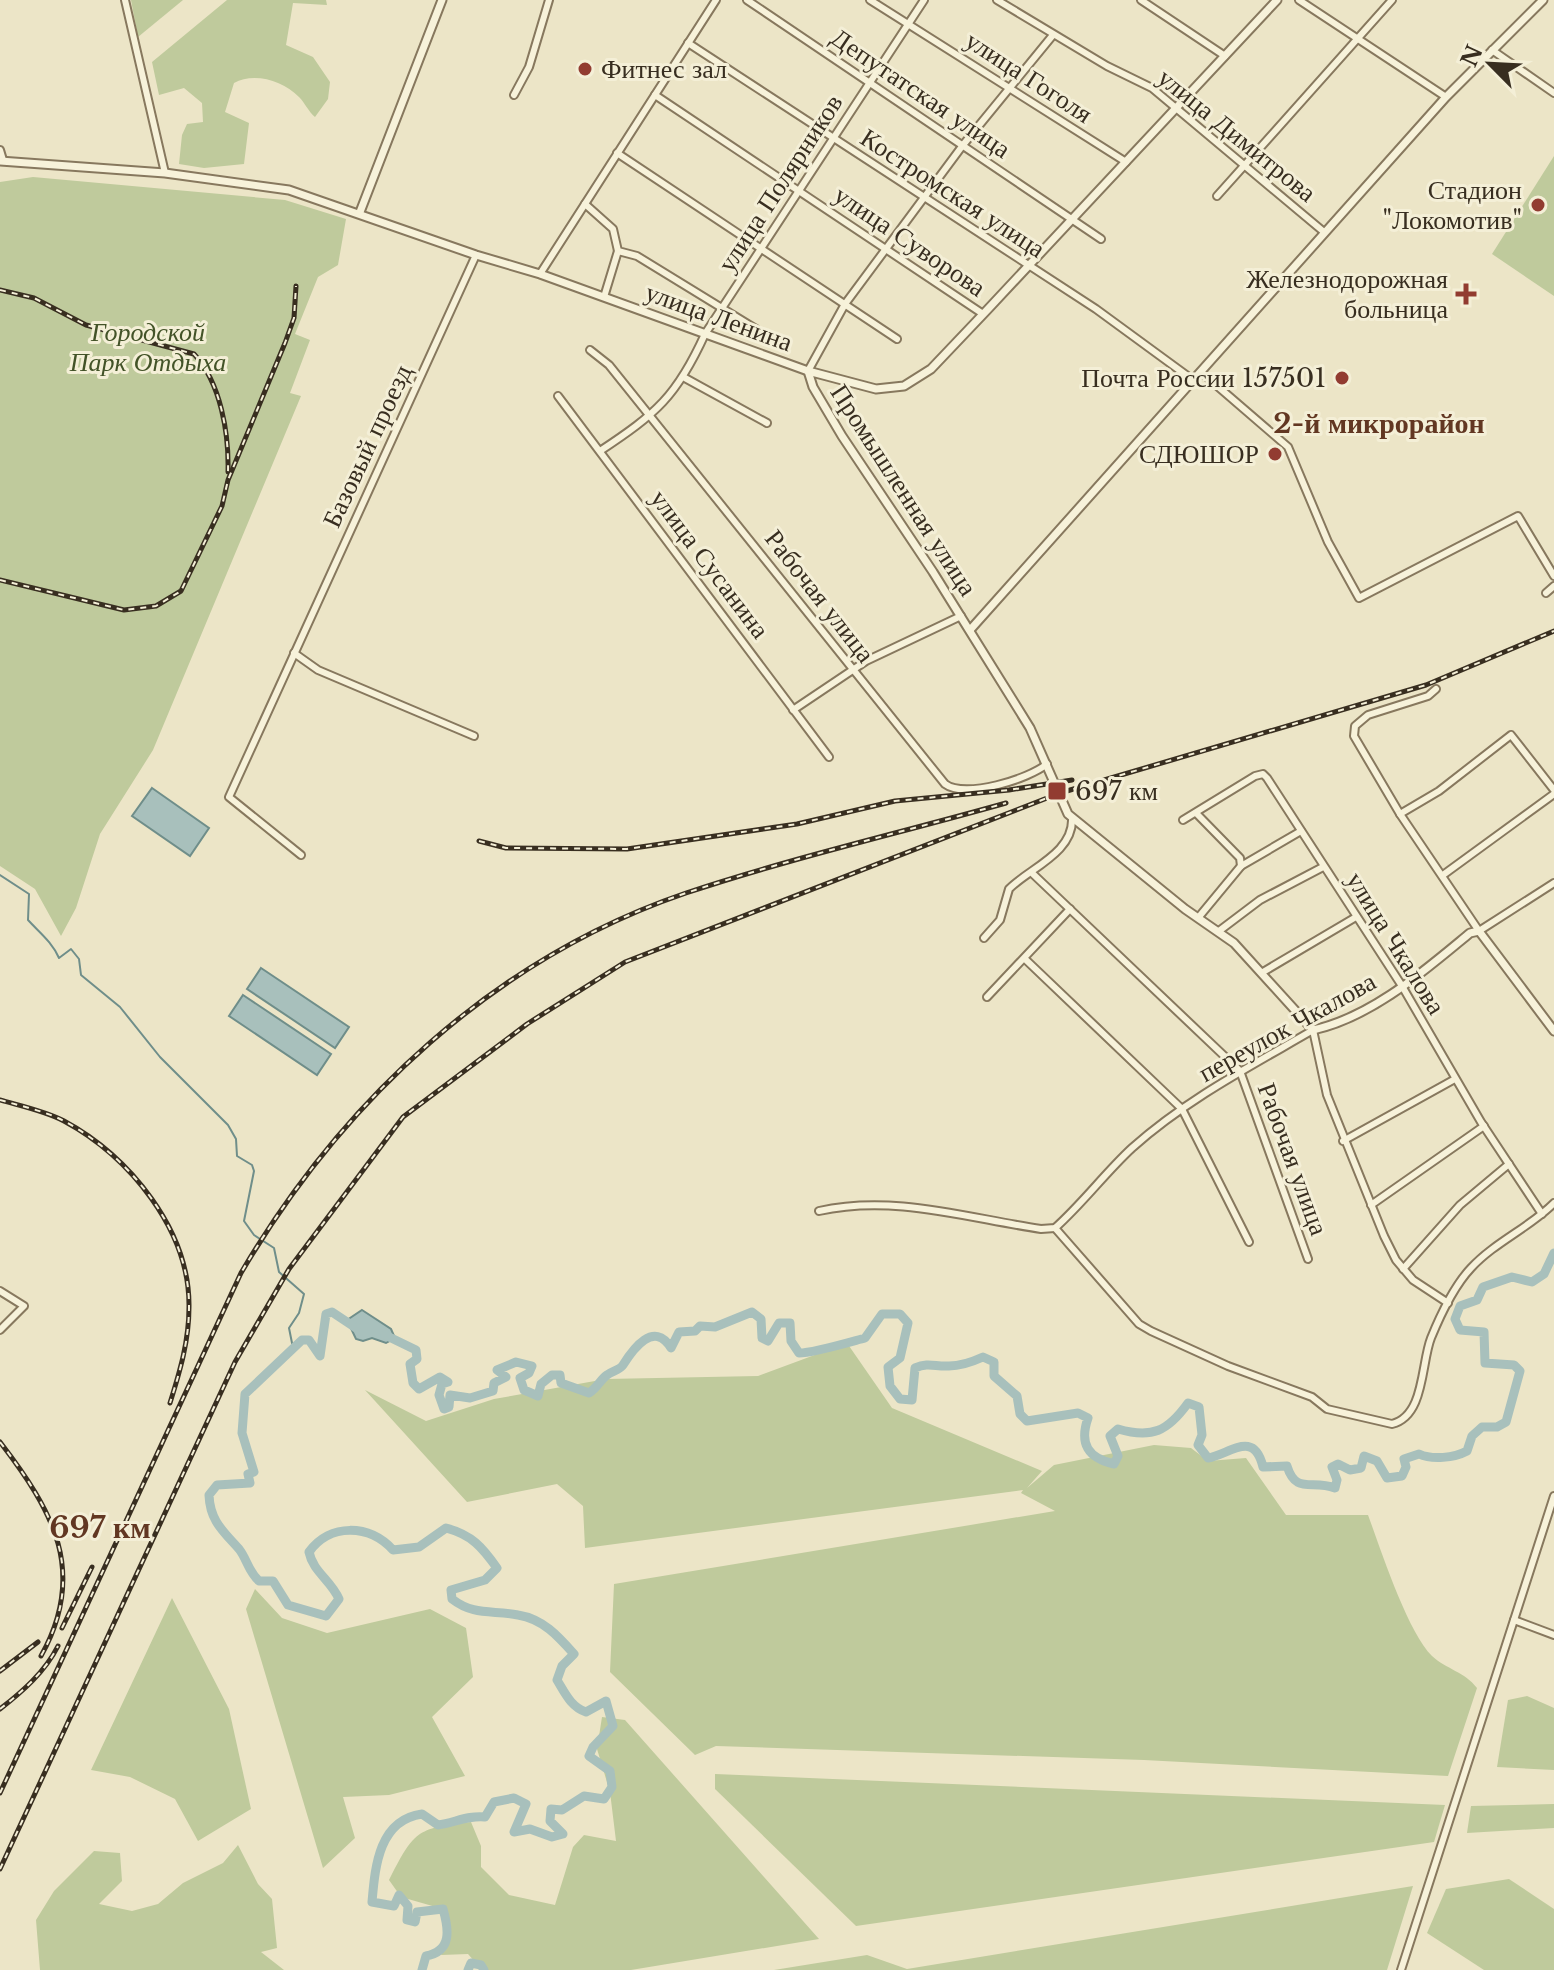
<svg xmlns="http://www.w3.org/2000/svg" width="1554" height="1970" viewBox="0 0 1554 1970" font-family="'Libre Baskerville',serif">
	<rect width="100%" height="100%" fill="#ece5c7"/>
	<g fill="#bfca9c">
		<polygon points="131,0 183,0 138,37"/>
		<path d="M227,0h99l1,5 -34,-2 -7,42 27,12 17,25 -2,17 -13,18c-7,-6 -10,-14 -16,-20 -16,-17 -46,-25 -65,-14l-9,29 24,11 -5,41 -40,4 -25,-4 3,-29 5,-11 16,-2 -1,-19 -18,-15 -25,7 -7,-33z"/>
		<polygon points="1554,156 1554,296 1492,254"/>
		<polygon points="33,177 285,200 346,219 338,265 318,277 295,334 310,340 290,393 301,396 153,750 100,834 76,908 61,936 35,889 0,866 0,182"/>
		<path d="M847,1343l45,65 150,63 -15,17 27,-23 100,-20 37,3 17,13 38,-3 40,57h82c13,35 39,116 64,141 14,13 33,16 45,32l-29,88 -304,-16 -428,-14 -21,9 -85,-83 4,-88 441,-73 -34,-18 2,-3 -438,58 -2,-42 -26,-22 -90,18 -102,-112 61,31 68,-22 112,-20 152,-3z"/>
		<polygon points="255,1589 282,1618 327,1633 430,1609 466,1628 473,1677 432,1717 465,1776 389,1795 343,1797 355,1838 323,1868 246,1609"/>
		<polygon points="172,1598 229,1709 251,1809 198,1841 175,1799 130,1777 91,1770"/>
		<polygon points="1527,1696 1554,1708 1554,1770 1497,1767 1508,1700"/>
		<path d="M602,1717l23,3 194,219 -188,31h-149l-14,-16 -27,1 8,-18 -6,-28 -42,-12 -12,-17c25,-48 26,-52 82,-58l10,24v21l28,28 46,10 18,-58 11,-12 32,6 -6,-49 -13,-43z"/>
		<polygon points="715,1774 1445,1805 1434,1842 856,1926 715,1789"/>
		<polygon points="1554,1804 1554,1828 1467,1833 1471,1806"/>
		<polygon points="238,1845 258,1884 272,1899 277,1948 261,1952 284,1970 40,1970 36,1920 54,1891 94,1851 120,1853 122,1881 99,1904 132,1911 158,1904 183,1883 223,1863"/>
		<polygon points="1509,1879 1554,1909 1554,1970 1484,1970 1427,1933 1446,1889"/>
		<polygon points="1413,1886 1387,1970 774,1970 867,1955 907,1969"/>
	</g>
	<g fill="#a8c0bc" stroke="#6f8e8a" stroke-width="2">
		<polygon points="152,788 209,828 190,856 132,816"/>
		<polygon points="261,968 349,1027 335,1048 247,989"/>
		<polygon points="243,995 331,1054 317,1075 229,1016"/>
		<polygon points="362,1310 391,1329 395,1338 386,1343 372,1338 363,1341 356,1339 347,1320"/>
	</g>
	<g fill="none" stroke-linecap="round" stroke-linejoin="round">
		<path stroke="#6f8e8a" stroke-width="2" d="M0,875l29,19 -1,26c12,13 24,22 31,38l12,-9 8,10 2,16 39,32 40,50 68,68 8,14 1,17 15,9 2,6 -10,50 10,14 20,13 5,24 25,22 -5,19 -10,15 4,20"/>
		<g stroke="#a8c0bc" stroke-width="9">
			<path d="M356,1328l-24,-16 -6,2 -6,42 -11,-16h-7l-57,54 -3,39 12,39 -6,2 2,9 -33,2 -8,10c1,26 14,36 30,54 8,10 9,22 20,32h14l15,24 38,11 13,-17c-8,-19 -26,-27 -30,-47 21,-29 60,-28 84,-2l26,-3 27,-19c26,7 36,19 51,40l-12,12 -34,10 1,9c22,17 40,11 66,16 25,4 40,21 56,39l-12,12 -5,14c8,13 14,27 29,32l20,-11 7,25 -20,21 -4,9 21,15 2,16 -8,12 -20,-3 -22,14 -11,-1 -1,12 13,13 -11,3 -22,-8 -16,3 12,-28 -12,-6 -20,4 -9,15c-17,-2 -31,6 -47,8l-16,-11c-44,6 -47,55 -50,88l22,4 5,-11 9,11 -1,14 8,2 2,-10 26,-3c6,21 9,42 -17,47l-4,14"/>
			<path d="M385,1335l31,15 1,9 -7,5 3,19 6,6 21,-12 8,5 -6,2 -3,11 5,14 5,-2 1,-12 20,3 23,-7 1,-8 12,-6 -9,-7 19,-8 16,4 -3,7 -9,5 4,12 14,6 3,-12 11,-9h8l1,8 28,10c9,-6 11,-13 18,-18 5,-4 13,-5 16,-10 10,-16 31,-45 48,-17l8,-16 16,-1 5,-5 15,1 37,-15 9,7 1,19 6,3 11,-18h11l1,18 8,12c14,0 51,-11 66,-15l17,-24h18l8,9 -8,35 -12,9 2,19 10,13 12,1 3,-32c14,-6 20,-1 34,-2 12,0 23,-4 34,-9l11,5v14l23,20 3,18 7,7 51,-8 10,5c-9,26 0,40 26,46l4,-8 -8,-20 8,-7c34,10 50,2 70,-26l11,4 3,28 -4,10 10,13c22,-4 46,-29 55,9l24,-1c9,29 25,13 48,22l2,-8 -5,-13 6,-3 12,6 11,-2 3,-12 13,5 10,17 15,-2 4,-9 -2,-8 15,-5c13,6 35,4 48,-3l5,-15 10,-9h15l9,-5 14,-51 -6,-6 -29,-2 -1,-31 -24,-2 -5,-11 5,-13 17,-6 6,-13 29,-10 20,5 12,-8 10,-21"/>
			<polyline points="468,1970 471,1963 481,1965 484,1970"/>
		</g>
		<defs>
			<g id="minor">
				<polyline points="125,0 165,173"/>
				<polyline points="747,0 1101,239"/>
				<polyline points="870,0 1126,162"/>
				<polyline points="997,0 1107,66 1152,88 1324,232"/>
				<polyline points="1141,0 1225,56"/>
				<polyline points="1299,0 1446,97"/>
				<polyline points="688,43 1096,309 1193,380"/>
				<polyline points="1492,50 1554,93"/>
				<polyline points="514,95 529,67 549,0"/>
				<polyline points="655,95 983,314"/>
				<polyline points="0,150 3,160"/>
				<polyline points="617,153 897,339"/>
				<polyline points="1217,196 1392,0"/>
				<polyline points="585,204 613,229 618,251 637,256 756,329"/>
				<polyline points="540,274 716,0"/>
				<polyline points="604,297 618,251"/>
				<path d="M590,350l19,15 336,419c20,15 84,-5 102,-20"/>
				<polyline points="808,371 845,304 963,145 1053,35"/>
				<polyline points="1201,372 1288,447 1328,542 1359,598 1518,516 1554,576"/>
				<polyline points="685,378 767,423"/>
				<polyline points="558,396 829,757"/>
				<path d="M600,451c56,-37 77,-55 105,-117l219,-334"/>
				<polyline points="1546,593 1554,586"/>
				<polyline points="294,653 318,670 474,736"/>
				<polyline points="1436,689 1428,696 1368,715 1355,726 1354,736 1400,814 1479,931 1554,883"/>
				<polyline points="793,710 866,661 961,616"/>
				<polyline points="1196,813 1240,858 1241,866"/>
				<polyline points="1400,814 1439,791 1511,735 1554,790"/>
				<polyline points="1183,820 1255,776 1263,774 1267,778 1402,986 1481,1122 1542,1214"/>
				<polyline points="301,855 229,797 476,255"/>
				<polyline points="1033,874 1240,1071 1308,1259"/>
				<polyline points="1443,875 1554,794"/>
				<polyline points="1198,918 1241,866 1301,831"/>
				<polyline points="1219,931 1260,900 1323,867"/>
				<path d="M984,938l16,-18 9,-31c19,-20 65,-36 63,-71"/>
				<polyline points="1025,959 1182,1109 1249,1242"/>
				<polyline points="1263,972 1356,917"/>
				<polyline points="987,997 1070,909"/>
				<polyline points="1343,1141 1455,1079"/>
				<polyline points="1371,1205 1484,1126"/>
				<path d="M819,1211c74,-17 148,7 222,18l14,-1c28,-25 50,-55 77,-80 55,-49 119,-82 181,-118l14,65 57,141 12,24 17,20 35,23"/>
				<path d="M1055,1228l84,96 12,7 77,35 84,31 15,12 65,15c33,-8 29,-61 39,-86 9,-22 23,-52 40,-70 24,-26 58,-40 83,-65"/>
				<polyline points="1403,1269 1460,1205 1509,1164"/>
				<polyline points="0,1291 24,1306 0,1330"/>
				<polyline points="1514,1620 1554,1635"/>
				<polyline points="1401,1970 1554,1496"/>
			</g>
			<g id="tertiary">
				<polyline points="0,161 165,173 289,190 476,255 540,274 808,371 876,389 904,386 931,369 989,308 1277,0"/>
				<polyline points="360,212 442,0"/>
				<path d="M808,371l5,16 29,49 91,136 97,156 38,86 117,95 49,34 79,87c59,-13 111,-59 157,-97l9,-2 75,100"/>
				<polyline points="970,630 1446,97 1543,0"/>
			</g>
		</defs>
		<use href="#minor" stroke="#87785e" stroke-width="10"/>
		<use href="#tertiary" stroke="#87785e" stroke-width="11"/>
		<use href="#minor" stroke="#f7f2da" stroke-width="6"/>
		<use href="#tertiary" stroke="#f7f2da" stroke-width="7"/>
		<defs>
			<g id="rail">
				<path d="M0,290l34,8 52,27 108,29c27,29 35,80 34,118"/>
				<polyline points="0,580 124,610 156,606 181,591 222,506 228,480 285,343 294,318 296,286"/>
				<polyline points="479,841 506,848 627,849 797,824 895,801 1009,790 1072,780"/>
				<path d="M0,1100c21,6 45,11 64,21 65,35 126,109 125,186 0,34 -9,64 -19,96"/>
				<path d="M0,1442c53,69 88,130 41,214"/>
				<polyline points="62,1628 92,1567"/>
				<polyline points="0,1671 38,1642"/>
				<path d="M0,1709c22,-17 45,-37 58,-63"/>
				<path d="M0,1793l241,-520c101,-172 254,-315 445,-380 105,-35 214,-60 320,-90"/>
				<polyline points="0,1869 235,1362 289,1269 403,1117 527,1024 625,962 1060,793 1426,685 1554,631"/>
			</g>
		</defs>
		<use href="#rail" stroke="#382e20" stroke-width="5"/>
		<use href="#rail" stroke="#f4efd7" stroke-width="2" stroke-dasharray="6" stroke-linecap="butt"/>
	</g>
	<g fill="#923c31" stroke="#f4efd7" stroke-width="3">
		<circle cx="585" cy="69" r="8"/>
		<circle cx="1538" cy="205" r="8"/>
		<path d="M1462 282h8v8h8v8h-8v8h-8v-8h-8v-8h8z"/>
		<circle cx="1342" cy="378" r="8"/>
		<circle cx="1275" cy="454" r="8"/>
		<rect x="1047" y="781" width="20" height="20" rx="4"/>
	</g>
	<g text-anchor="middle" dominant-baseline="central" stroke-width="6" stroke-linejoin="round" paint-order="stroke">
		<g font-size="26" fill="#382e20" stroke="#f4efd7" text-anchor="end">
			<text x="601" y="69" text-anchor="start">Фитнес зал</text>
			<text x="1522" y="190">Стадион<tspan x="1522" dy="30">"Локомотив"</tspan></text>
			<text x="1448" y="279">Железнодорожная<tspan x="1448" dy="30">больница</tspan></text>
			<text x="1326" y="378">Почта России 157501</text>
			<text x="1259" y="454">СДЮШОР</text>
			<text x="1075" y="791" text-anchor="start">697 км</text>
		</g>
		<g font-size="26" fill="#382e20" stroke="#f4efd7">
			<text transform="translate(1029 77) rotate(33)">улица Гоголя</text>
			<text transform="translate(921 93) rotate(34)">Депутатская улица</text>
			<text transform="translate(1237 135) rotate(39)">улица Димитрова</text>
			<text transform="translate(780 183) rotate(-57)">улица Полярников</text>
			<text transform="translate(953 193) rotate(33)">Костромская улица</text>
			<text transform="translate(910 241) rotate(34)">улица Суворова</text>
			<text transform="translate(719 317) rotate(20)">улица Ленина</text>
			<text transform="translate(367 446) rotate(-65)">Базовый проезд</text>
			<text transform="translate(904 490) rotate(57)">Промышленная улица</text>
			<text transform="translate(710 564) rotate(53)">улица Сусанина</text>
			<text transform="translate(820 596) rotate(52)">Рабочая улица</text>
			<text transform="translate(1396 943) rotate(58)">улица Чкалова</text>
			<text transform="translate(1287 1027) rotate(-29)">переулок Чкалова</text>
			<text transform="translate(1293 1159) rotate(70)">Рабочая улица</text>
		</g>
		<g font-size="26" font-style="italic" fill="#435328" stroke="#f4efd7">
			<text x="148" y="332">Городской<tspan x="148" dy="30">Парк Отдыха</tspan></text>
		</g>
		<g font-size="28" font-weight="bold" fill="#623722" stroke="#f4efd7">
			<text x="1379" y="423">2-й микрорайон</text>
		</g>
		<g font-size="30" font-weight="bold" fill="#623722" stroke="#f4efd7">
			<text x="100" y="1527">697 км</text>
		</g>
	</g>
	<g transform="translate(1490 64) rotate(294)" stroke="#f4efd7" stroke-width="6" paint-order="stroke">
	<path d="M0-6L14 30L0 20L-14 30Z" fill="#382e20"/>
	<text y="-12" font-size="22" font-weight="bold" text-anchor="middle" fill="#382e20">N</text>
	</g>
</svg>
